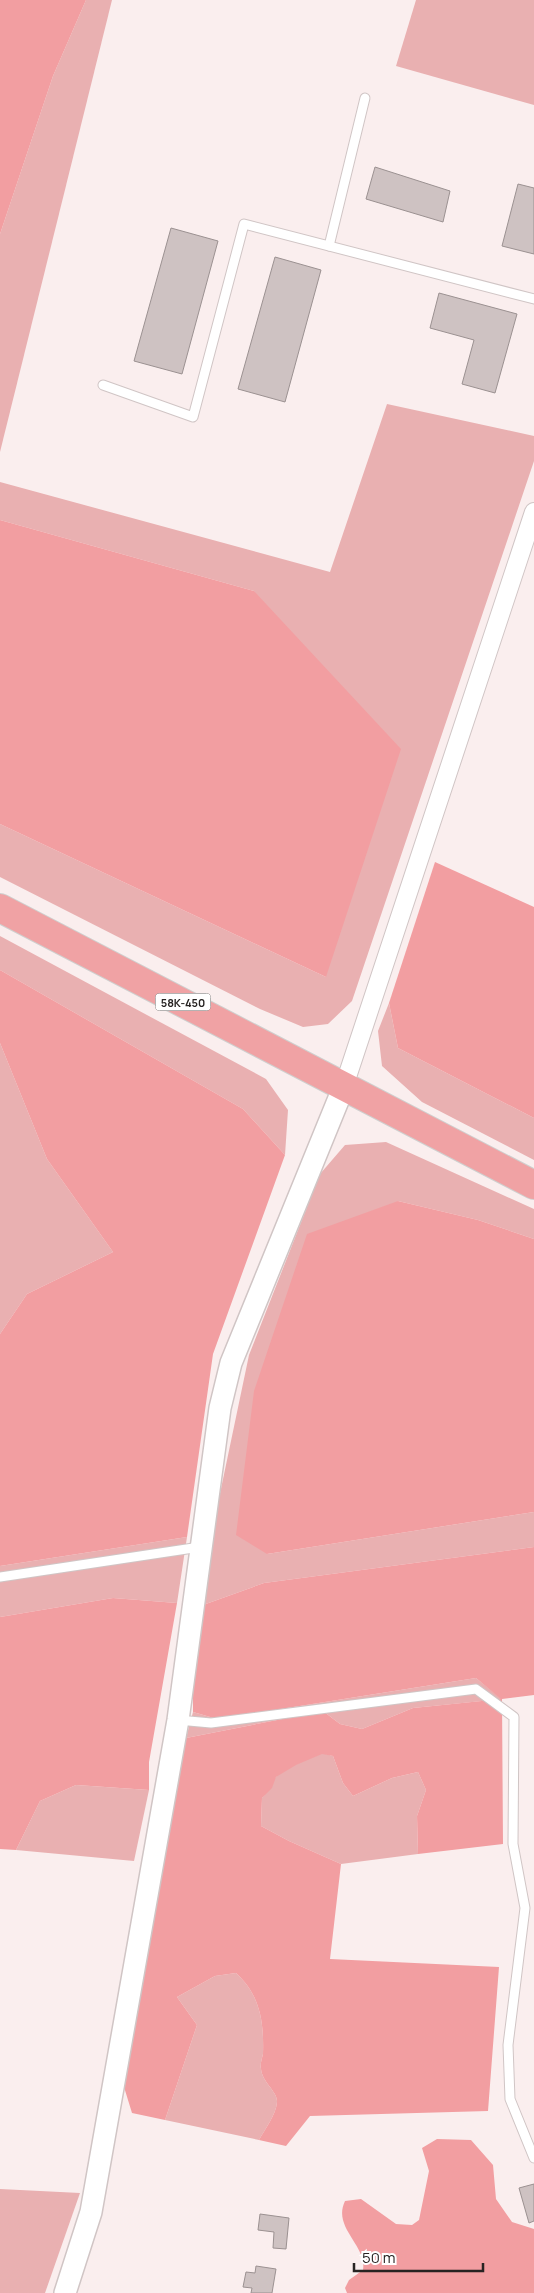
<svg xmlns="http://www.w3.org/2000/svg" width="534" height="2293" viewBox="0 0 534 2293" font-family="Manrope,sans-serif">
	<rect width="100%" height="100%" fill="#faeeee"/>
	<g fill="#e9b0b1">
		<polygon points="86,0 112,0 0,452 0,234 53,76"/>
		<polygon points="416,0 534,0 534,105 396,66"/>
		<polygon points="387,404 534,436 534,461 352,1001 328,1024 303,1027 260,1009 0,877 0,824 326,977 254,591 0,520 0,482 330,572"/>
		<polygon points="0,936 266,1079 288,1110 285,1155 243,1109 0,970"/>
		<polygon points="389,1003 398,1048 534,1118 534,1160 422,1102 382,1066 378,1031"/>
		<polygon points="0,1043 47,1159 113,1252 27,1294 0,1334"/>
		<polygon points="386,1142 534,1209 534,1239 478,1220 398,1201 267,1554 534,1512 534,1547 264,1583 203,1605 218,1503 249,1355 320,1174 345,1145"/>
		<polygon points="187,1537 177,1603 113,1598 0,1617 0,1566"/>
		<polygon points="476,1678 502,1699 413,1708 362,1729 340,1724 323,1711 186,1738 193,1712 217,1719"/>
		<path d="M322,1753l11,3 10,27 10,13 39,-18 26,-6 8,18 -9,26 1,38 -77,10 -52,-23 -28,-15 1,-28c6,-7 9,-12 13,-20 7,-10 35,-19 47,-25z"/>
		<polygon points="76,1785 149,1790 134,1861 16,1850 40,1801"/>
		<path d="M236,1973c24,22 28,48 27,81 -1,4 -3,10 -2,15 1,13 17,23 16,33 -1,13 -12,27 -18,38l-94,-20 32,-95 -20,-28 38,-21z"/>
		<polygon points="0,2189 80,2193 45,2293 0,2293"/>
	</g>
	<g fill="#f29ea1">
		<polygon points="0,0 86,0 53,76 0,234"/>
		<polygon points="0,520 254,591 401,749 326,977 0,824"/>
		<polygon points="435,862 534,907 534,1118 398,1048 389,1003"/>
		<polygon points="0,970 243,1109 285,1155 213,1354 187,1537 0,1566 0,1334 27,1294 113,1252 47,1159 0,1043"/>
		<polygon points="398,1201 478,1220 534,1239 534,1512 267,1554 236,1535 254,1391 307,1234"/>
		<path d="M534,1547v148l-32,4 1,145 -85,10 -1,-38 9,-26 -8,-18 -26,6 -39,18 -10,-13 -10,-27 -11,-2 -26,11 -20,12 -4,11 -10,10 -1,28 28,15 52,23 -11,95 169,8 -11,144 -178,5 -24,30 -27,-6c6,-11 17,-25 18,-38 1,-10 -15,-20 -16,-33 -1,-5 1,-11 2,-15 1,-33 -3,-59 -27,-81l-21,3 -38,21 20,28 -32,95 -33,-7 -8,-26 62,-349 137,-27 17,13 22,5 51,-21 88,-9 -25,-21 -259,41 -24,-7v-36l10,-71 61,-22z"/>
		<polygon points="113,1598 177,1603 149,1762 149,1790 76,1785 40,1801 16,1850 0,1849 0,1617"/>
		<path d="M437,2139l34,1 22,25 3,34 16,23 22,7v64h-187l-2,-5 4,-8 14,-10c4,-25 -31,-42 -18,-69l16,-2 35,25 16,1 7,-5 10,-49 -7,-23z"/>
	</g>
	<g fill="#cec2c2" stroke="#9b9191">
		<polygon points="375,167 450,191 443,222 366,199"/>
		<polygon points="518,184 534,188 534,254 502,246"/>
		<polygon points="171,228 218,241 182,374 134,361"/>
		<polygon points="275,257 321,270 285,402 238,389"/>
		<polygon points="439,293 517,314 495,393 462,384 474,340 430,328"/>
		<polygon points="534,2184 534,2221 529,2223 519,2188"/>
		<polygon points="260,2214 289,2218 286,2249 273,2248 274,2232 258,2230"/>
		<polygon points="256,2266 276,2269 272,2293 251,2293 252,2288 243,2287 246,2272 255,2273"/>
	</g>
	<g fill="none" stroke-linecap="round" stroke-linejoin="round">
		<defs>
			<g id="service">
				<polyline points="329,246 365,98"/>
				<polyline points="103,385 193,417 244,224 534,299"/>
				<polyline points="0,1577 200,1547"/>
				<polyline points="178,1720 211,1723 476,1689 514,1717 513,1844 525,1908 508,2045 510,2099 534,2158"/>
			</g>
			<polyline id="minor" points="344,1086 534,512"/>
			<polyline id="tertiary" points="65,2293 91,2212 178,1720 220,1408 231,1363 344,1086"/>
			<polyline id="trunk" points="0,908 534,1185"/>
		</defs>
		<use href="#service" stroke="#d0c5c5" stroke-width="11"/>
		<use href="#minor" stroke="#d0c5c5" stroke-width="20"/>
		<use href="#tertiary" stroke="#d0c5c5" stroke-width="24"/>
		<use href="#trunk" stroke="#cfcfce" stroke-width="30"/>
		<use href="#service" stroke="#fff" stroke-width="9"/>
		<use href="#minor" stroke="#fff" stroke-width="18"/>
		<use href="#tertiary" stroke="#fff" stroke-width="21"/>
		<use href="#trunk" stroke="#f0a2a4" stroke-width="28"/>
	</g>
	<g text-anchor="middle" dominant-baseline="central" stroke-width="5" stroke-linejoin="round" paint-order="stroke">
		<rect fill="#fff" stroke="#686564" stroke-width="1" x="155.5" y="993.5" width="55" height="17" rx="4"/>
		<g font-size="11" font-weight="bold" fill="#272322">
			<text x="183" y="1002">58К-450</text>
		</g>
	</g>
	<path d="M354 2263v8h129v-8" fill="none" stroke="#272322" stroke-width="2.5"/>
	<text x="362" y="2263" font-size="15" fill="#272322" stroke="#ffffff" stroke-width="4" paint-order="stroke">50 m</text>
</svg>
